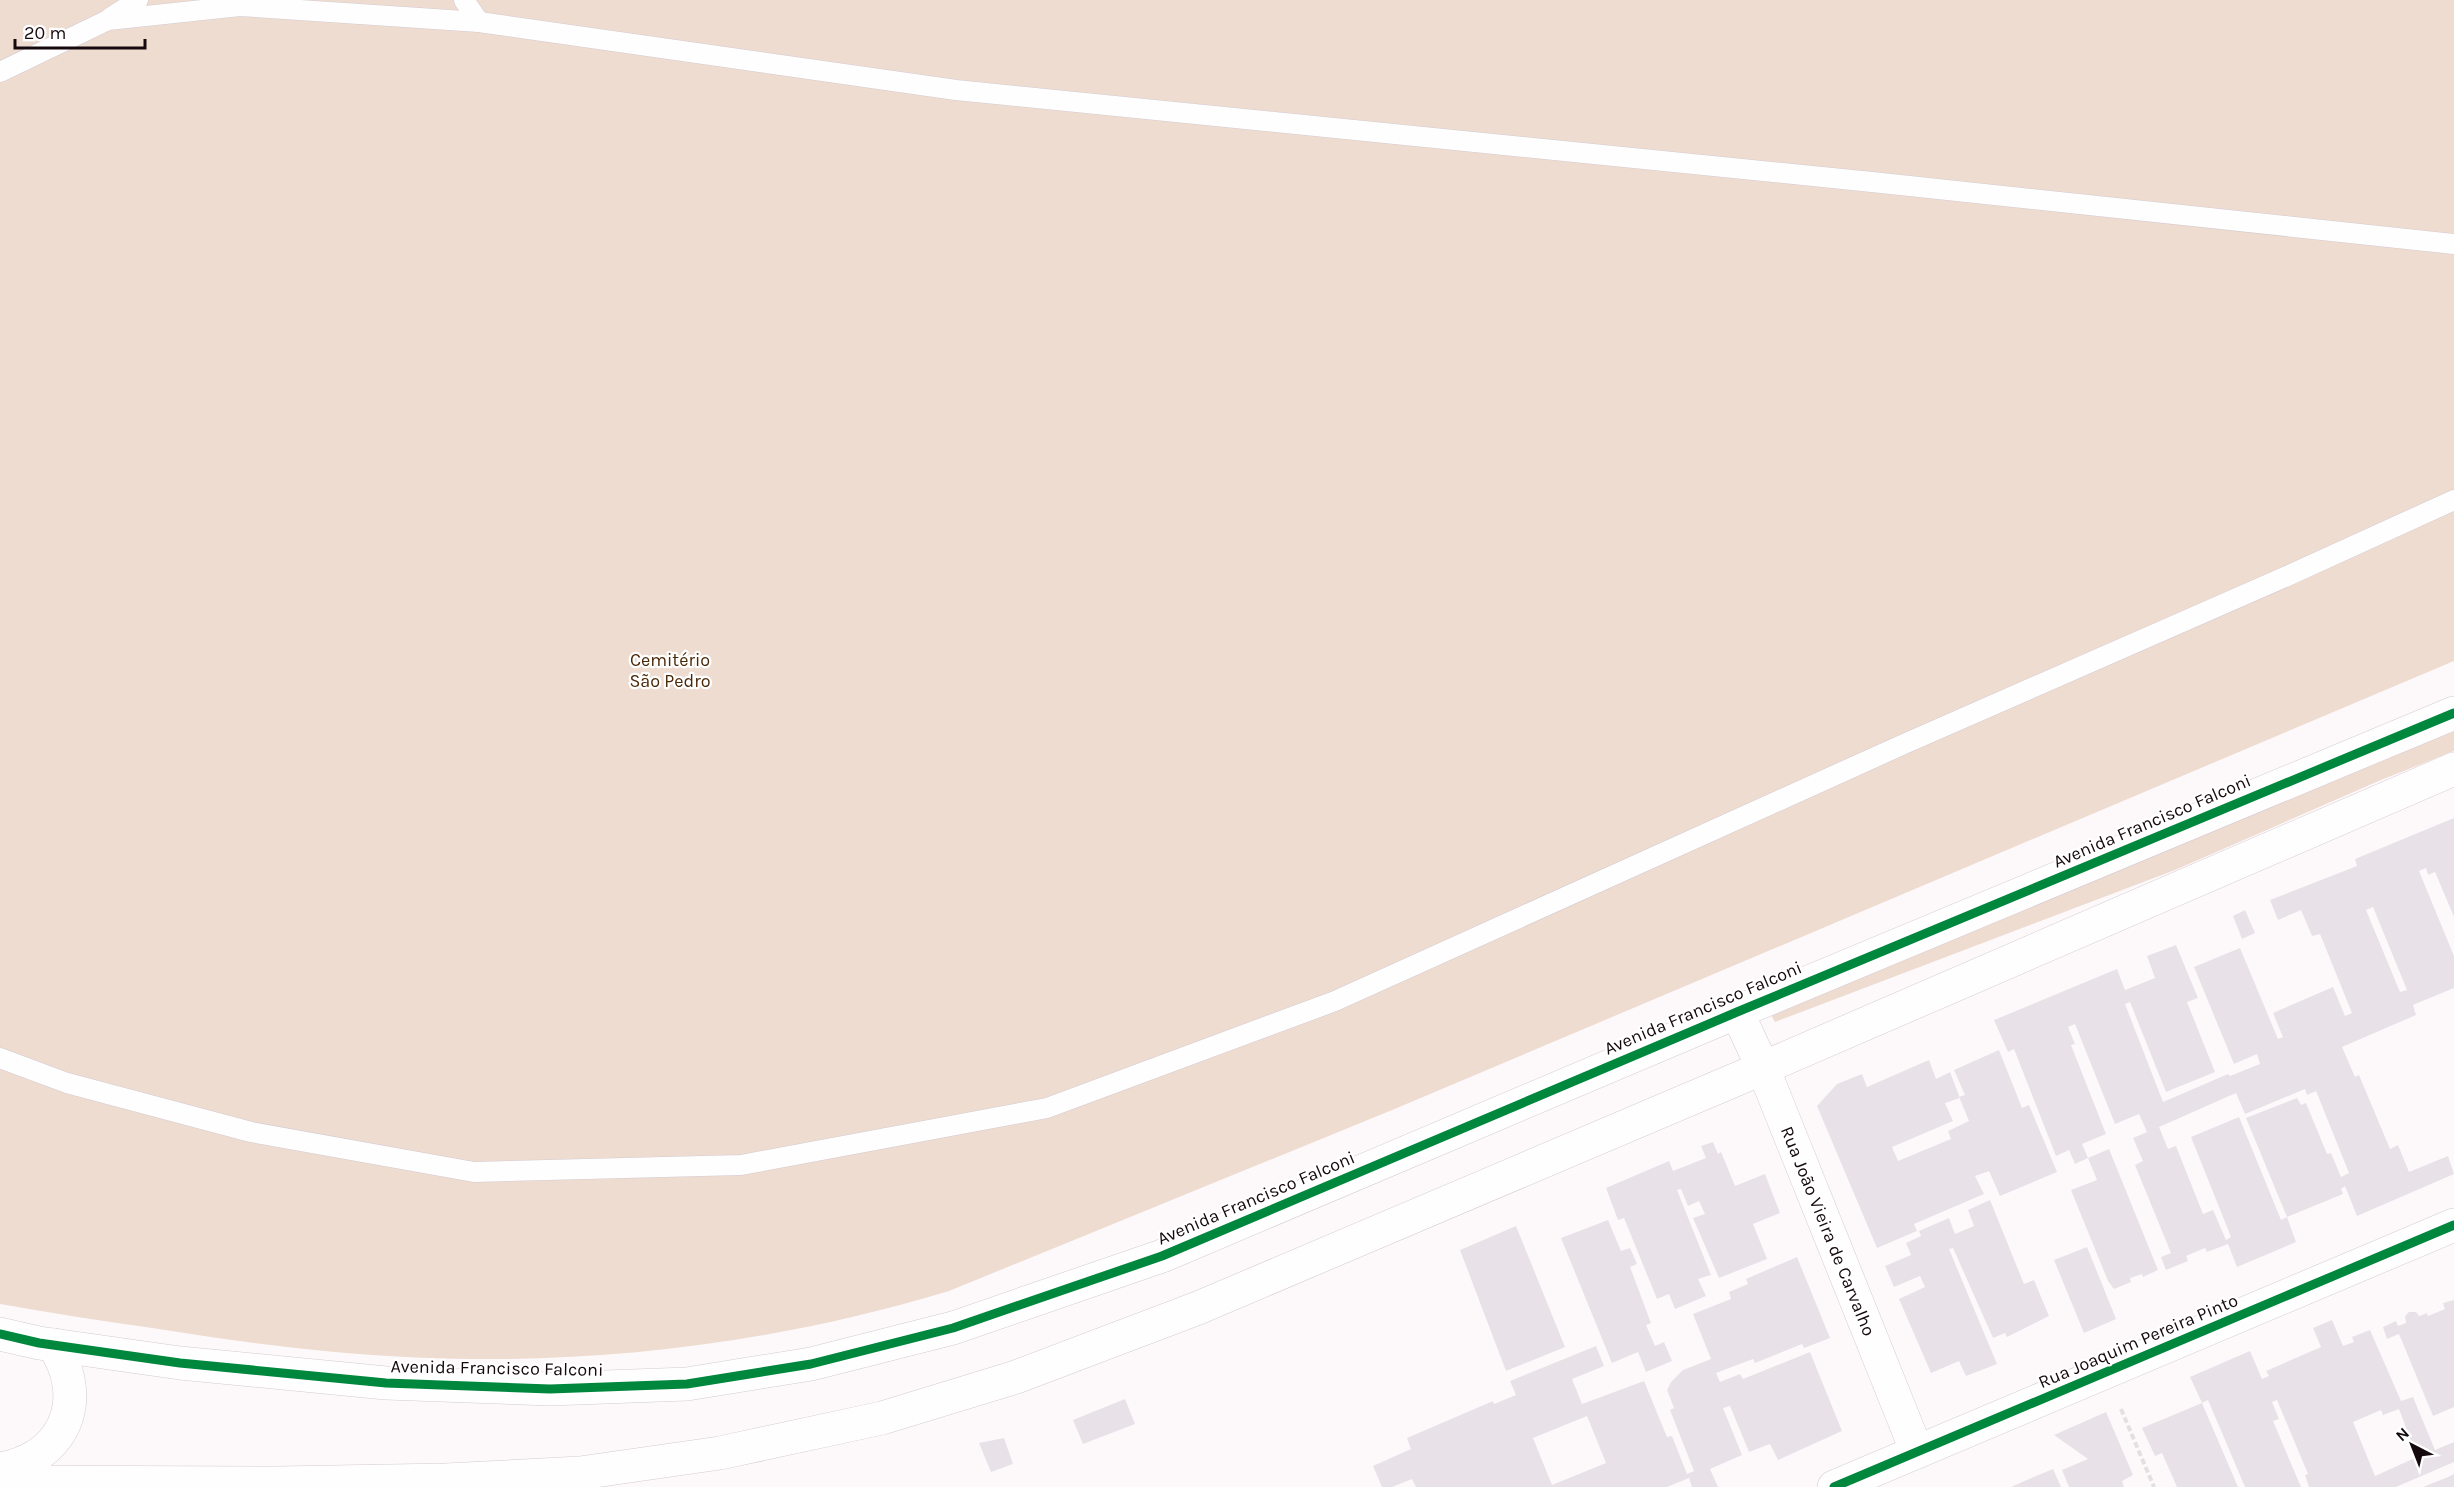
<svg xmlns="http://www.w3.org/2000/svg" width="2454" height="1487" viewBox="0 0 2454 1487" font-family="Karla,sans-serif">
	<rect width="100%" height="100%" fill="#fdf9fb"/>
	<g fill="#eedcd0">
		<path d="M0,0h2454v661l-1057,447 -448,183c-155,47 -318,70 -480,68 -106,-1 -212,-14 -317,-31 -51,-7 -101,-15 -152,-24z"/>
		<polygon points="2454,727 2454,751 2381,780 2175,870 1775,1022 1768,1010"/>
	</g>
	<g fill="#e8e2e8" fill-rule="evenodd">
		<path d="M2454,818v99l-19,-45 -7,3 -2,-7 -7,3 35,85v32l-41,17 3,10 -74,32 13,30 4,-2 31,74 8,-4 11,27 39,-16 6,18 -97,42 -12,-30 -4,3 2,5 -56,23 -41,-99 51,-20 4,7 5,-2 21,51 4,-1 10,24 8,-4 -33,-82 -9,4 -2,-6 -60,25 -9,-21 -77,34 9,22 8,-3 27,68 10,-4 13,30 5,-3 -40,-100 48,-20 42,103 6,-3 9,25 -59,25 -9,-23 -21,8 -2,-4 -19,8 2,5 -22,9 -5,-13 10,-4 -36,-88 8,-4 -10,-23 14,-6 -8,-18 -24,10 -40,-100 -7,3 7,17 -4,1 35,89 -24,10 6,14 -13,6 -6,-14 -13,6 -42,-107 -6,3 -14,-32 123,-51 8,21 30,-12 -8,-22 29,-11 22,53 -11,4 28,70 -49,20 -36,-90 -5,2 38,98 65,-28 2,2 30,-12 -3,-10 -23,10 -40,-97 46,-19 38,91 5,-2 -10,-24 60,-26 12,29 7,-3 -32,-79 -8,2 -11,-26 -23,10 -8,-20 87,-34 -2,-7zM2373,907l34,83 -7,2 -34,-82z"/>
		<polygon points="2245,910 2255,933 2242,939 2233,916"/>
		<polygon points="1999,1050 2022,1108 2029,1105 2057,1172 2000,1196 1989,1171 1975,1176 1984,1194 1914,1224 1917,1231 1877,1248 1817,1106 1837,1084 1862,1074 1867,1087 1929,1060 1936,1079 1950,1072 1960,1098 1945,1103 1953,1121 1892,1147 1898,1161 1951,1139 1948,1131 1969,1121 1959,1097 1965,1095 1954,1070"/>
		<polygon points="1713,1142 1718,1154 1721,1152 1735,1186 1765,1174 1780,1213 1753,1224 1767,1259 1719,1278 1693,1218 1705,1214 1699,1201 1688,1206 1681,1189 1677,1190 1711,1275 1698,1279 1706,1296 1675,1309 1669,1294 1657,1299 1624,1218 1618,1220 1606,1188 1669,1161 1673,1171 1706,1158 1701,1146"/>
		<polygon points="2109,1149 2158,1270 2143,1277 2142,1274 2130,1278 2131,1282 2114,1289 2108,1281 2071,1190 2097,1180 2088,1158"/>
		<polygon points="1990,1200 2024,1284 2034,1280 2049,1316 2007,1337 2005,1333 1993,1338 1953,1248 1949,1249 1997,1364 1966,1376 1959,1361 1931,1373 1899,1299 1925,1287 1920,1276 1894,1287 1885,1266 1911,1255 1906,1243 1921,1236 1919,1231 1949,1218 1955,1234 1974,1226 1968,1210"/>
		<polygon points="1608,1220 1621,1251 1630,1248 1637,1264 1630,1267 1651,1323 1646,1325 1655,1346 1664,1342 1672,1361 1646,1372 1638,1352 1612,1363 1561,1238"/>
		<polygon points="1516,1226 1565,1347 1506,1371 1460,1250"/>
		<polygon points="2087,1247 2116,1319 2084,1333 2054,1260"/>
		<path d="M1797,1257l33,81 -26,10 -2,-4 -47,19 -2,-4 -37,14 4,9 20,-8 3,5 67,-27 32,79 -64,29 -8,-16 -21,8 -19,-46 -7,2 19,47 -32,14 8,18h-26l-3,-9 -22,9h-251l-4,-8 -20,8h-10l-9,-21 38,-17 -4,-11 86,-37 1,3 22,-9 -6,-14 86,-35 8,20 -32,13 10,25 62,-23 23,56 5,-1 15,38 7,-3 -24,-61 4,-2 -7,-18 4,-8 12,-12 28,-11 -18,-45 38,-15 -2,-7 19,-8 -2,-5zM1587,1416l19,47 -54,22 -19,-47z"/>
		<polygon points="2454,1300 2454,1407 2433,1416 2399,1334 2387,1339 2383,1327 2396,1321 2398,1326 2406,1323 2405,1316 2409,1312 2416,1312 2419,1316 2417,1317 2427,1313 2428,1316 2445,1309 2443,1303"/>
		<path d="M2332,1320l11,26 11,-4 -2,-5 18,-7 31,71 12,-4 22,53 19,-8v20l-58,25h-87l-4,-12 3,-1 -31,-74 -5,2 7,17 -6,2 28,66h-56l-37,-87 -6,3 -12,-26 60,-26 12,28 7,-3 -3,-5 55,-24 -8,-19zM2399,1409l18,48 -42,19 -22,-54 28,-12 2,5z"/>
		<polygon points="1125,1399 1135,1424 1083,1444 1073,1420"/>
		<polygon points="2202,1403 2238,1487 2177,1487 2162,1453 2155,1456 2142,1428"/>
		<polygon points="2106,1412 2133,1475 2122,1481 2124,1487 2069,1487 2062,1470 2088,1459 2054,1435"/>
		<polygon points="1004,1438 1013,1464 991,1472 979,1443"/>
		<polygon points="2053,1469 2061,1487 2011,1487 2029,1479"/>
		<polygon points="2454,1474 2454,1487 2423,1487 2448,1477"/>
	</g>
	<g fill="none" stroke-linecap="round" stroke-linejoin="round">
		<defs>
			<g id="lane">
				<polyline points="464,0 479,22"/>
				<polyline points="110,18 138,0"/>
				<polyline points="0,72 108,20 240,6 479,22 956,90 1872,182 2454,244"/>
				<polyline points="0,1058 67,1083 251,1132 474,1172 741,1165 1047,1108 1335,1001 1904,744 2285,577 2454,500"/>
			</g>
			<g id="street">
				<polyline points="1737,1012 1763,1068 1917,1452"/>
				<polyline points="1834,1487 2454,1225"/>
			</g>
			<g id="secondary">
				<polyline points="0,1334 39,1343 180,1363 386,1383 550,1389 687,1384 811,1364 953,1328 1162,1256 1737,1012 2454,713"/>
				<path d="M0,1469c50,-9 81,-47 66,-98 -3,-9 -8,-18 -12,-26"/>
				<polyline points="0,1482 277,1483 446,1480 580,1473 720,1453 882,1418 1016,1377 1198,1308 1763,1068 2454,769"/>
			</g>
		</defs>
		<use href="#lane" stroke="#d4cbd0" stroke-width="21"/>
		<use href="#street" stroke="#d4cbd0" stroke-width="34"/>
		<use href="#secondary" stroke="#d4cbd0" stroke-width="34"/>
		<polyline stroke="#e3e0e2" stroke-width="4" stroke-dasharray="6 3" stroke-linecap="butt" points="2121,1409 2154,1487"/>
		<use href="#lane" stroke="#fffefe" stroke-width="20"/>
		<use href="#street" stroke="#fffefe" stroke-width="33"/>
		<use href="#secondary" stroke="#fffefe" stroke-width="33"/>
		<defs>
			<g id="cycleway">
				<polyline points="0,1334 39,1343 180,1363 386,1383 550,1389 687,1384 811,1364 953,1328 1162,1256 1737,1012 2454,713"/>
				<polyline points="1834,1487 2454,1225"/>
			</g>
		</defs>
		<use href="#cycleway" stroke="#fff" stroke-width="13"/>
		<use href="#cycleway" stroke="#00873e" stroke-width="9"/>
	</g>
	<g text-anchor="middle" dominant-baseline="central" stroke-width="4.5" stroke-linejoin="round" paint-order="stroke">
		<g font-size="18" fill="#4b2806" stroke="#fff">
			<text x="670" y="660">Cemitério<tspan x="670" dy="21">São Pedro</tspan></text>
		</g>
		<g font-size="18" fill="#15090e" stroke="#fff">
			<text transform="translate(2152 821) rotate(-23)">Avenida Francisco Falconi</text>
			<text transform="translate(1703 1008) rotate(-23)">Avenida Francisco Falconi</text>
			<text transform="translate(1256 1198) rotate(-23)">Avenida Francisco Falconi</text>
			<text transform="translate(1828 1231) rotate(68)">Rua João Vieira de Carvalho</text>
			<text transform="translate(2138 1341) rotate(-23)">Rua Joaquim Pereira Pinto</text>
			<text transform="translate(497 1368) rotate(1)">Avenida Francisco Falconi</text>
		</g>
	</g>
	<g transform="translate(2412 1445) rotate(318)" stroke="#ffffff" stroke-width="4.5" paint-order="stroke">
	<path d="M0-4.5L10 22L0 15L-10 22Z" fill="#15090e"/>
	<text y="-9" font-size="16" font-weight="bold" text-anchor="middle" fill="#15090e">N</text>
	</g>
	<path d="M15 39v9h130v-9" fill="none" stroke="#15090e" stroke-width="3"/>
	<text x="24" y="39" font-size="18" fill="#15090e" stroke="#ffffff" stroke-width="4.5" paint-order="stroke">20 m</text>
</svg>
